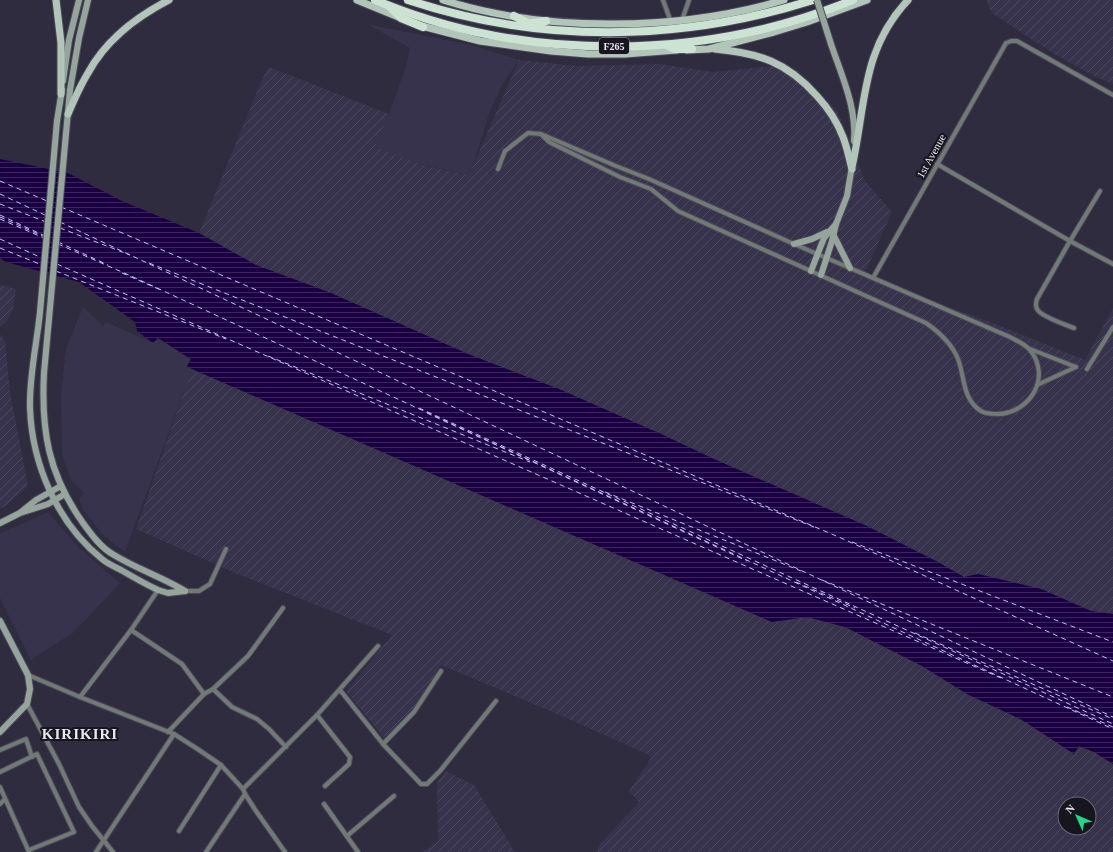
<svg xmlns="http://www.w3.org/2000/svg" width="1113" height="852" viewBox="0 0 1113 852" font-family="Georgia,serif">
	<defs>
		<pattern id="industrial-furrows" width="10" height="10" patternUnits="userSpaceOnUse"><rect width="10" height="10" fill="#37334c"/><path d="M-1 1l2-2M0 10L10 0M9 11l2-2" fill="none" stroke="#4a475e"/></pattern>
		<pattern id="water-rules" width="6" height="5" patternUnits="userSpaceOnUse"><rect width="6" height="5" fill="#1a0043"/><path d="M0 2.5h6" fill="none" stroke="#3b255f"/></pattern>
	</defs>
	<rect width="100%" height="100%" fill="#2e2c3e"/>
	<g fill="#37334c">
		<polygon points="367,24 475,46 519,60 502,85 489,114 470,175 406,161 375,147 389,114 407,63 410,48"/>
		<polygon points="83,307 103,326 106,322 153,343 158,338 191,360 187,366 192,369 125,552 102,534 82,508 79,499 84,493 71,480 62,455 61,393 66,348"/>
		<polygon points="48,512 79,548 120,583 74,632 31,660 0,598 0,534 3,532"/>
	</g>
	<g fill="url(#industrial-furrows)" fill-rule="evenodd">
		<polygon points="987,0 1113,0 1113,84 1096,77 1059,57 993,14 989,8"/>
		<polygon points="519,60 577,66 660,64 713,72 781,65 820,93 837,111 849,139 865,181 892,212 863,277 993,323 1085,360 1113,308 1113,614 1091,611 1041,589 978,574 964,577 936,561 714,459 661,434 559,389 468,354 331,293 256,265 199,233 263,77 269,67 389,114 375,147 426,166 469,175"/>
		<polygon points="0,285 16,289 13,310 6,322 0,327"/>
		<polygon points="0,334 5,341 10,392 28,486 7,505 0,509"/>
		<path d="M192,369l580,253 35,-5 38,10 77,39 45,28 55,26 52,33 4,-7 16,6 19,12v88h-516l1,-6 41,-44 -10,-11 19,-28 3,-7 -89,-40 -121,-51 -24,45 -33,28 -38,-47 46,-56 -157,-62 -99,-44zM1065,804h24v24h-24z"/>
		<polygon points="446,771 474,785 515,852 422,852 438,841 437,783"/>
	</g>
	<polygon fill="url(#water-rules)" points="0,159 68,173 122,201 199,233 256,265 331,293 468,354 559,389 661,434 714,459 867,526 936,561 964,577 978,574 1041,589 1091,611 1113,614 1113,764 1094,752 1079,746 1074,754 1022,720 967,694 922,666 845,627 807,617 772,622 192,369 187,366 191,359 158,338 153,343 137,331 135,322 79,282 6,262 0,258"/>
	<g fill="none" stroke-linecap="round" stroke-linejoin="round">
		<g stroke="#c7befd" stroke-width="1" stroke-dasharray="5 4" stroke-linecap="butt">
			<polyline points="0,181 47,201"/>
			<polyline points="0,194 47,216"/>
			<polyline points="0,204 46,222"/>
			<polyline points="61,207 841,538 1113,661"/>
			<polyline points="0,215 45,236"/>
			<polyline points="0,217 45,237"/>
			<polyline points="0,219 44,238"/>
			<polyline points="60,222 1113,717"/>
			<polyline points="60,228 130,255"/>
			<polyline points="0,239 42,258"/>
			<polyline points="58,242 108,265"/>
			<polyline points="58,244 131,276 1113,729"/>
			<polyline points="0,248 42,265"/>
			<polyline points="149,263 814,527"/>
			<polyline points="57,264 1001,678"/>
			<polyline points="56,271 226,339"/>
			<polyline points="122,273 163,291"/>
			<polyline points="268,356 530,462"/>
			<polyline points="419,408 1113,724"/>
			<polyline points="427,413 747,561"/>
			<polyline points="605,492 801,571"/>
			<polyline points="852,542 1113,642"/>
			<polyline points="822,580 1113,697"/>
			<polyline points="796,582 855,608"/>
			<polyline points="915,633 1113,719"/>
			<polyline points="1067,707 1113,727"/>
		</g>
		<defs>
			<g id="street">
				<polyline points="663,0 671,22"/>
				<polyline points="682,20 689,0"/>
				<polyline points="937,164 1070,241 1113,264"/>
				<path d="M498,169l7,-18 23,-18 13,1 75,32 33,13 145,65 216,93c7,4 15,7 20,13 22,27 0,63 -32,64 -6,0 -12,0 -17,-3 -19,-12 -16,-34 -23,-52 -6,-15 -19,-27 -32,-36l-248,-112 -27,-22 -31,-12 -71,-35 -8,-8"/>
				<polyline points="873,278 1006,43 1011,41 1017,41 1113,95"/>
				<path d="M1074,328c-8,-3 -34,-12 -37,-19 -2,-4 -1,-6 0,-10l33,-58 30,-50"/>
				<polyline points="1030,349 1076,367"/>
				<polyline points="1087,369 1113,327"/>
				<polyline points="1037,385 1076,367"/>
				<polyline points="185,591 199,591 210,584 226,549"/>
				<polyline points="131,630 182,664 204,694"/>
				<polyline points="28,675 80,697 174,734 196,748 221,765 243,789 245,794 256,811 285,852"/>
				<polyline points="213,689 248,656 283,608"/>
				<polyline points="340,690 383,744 421,784 427,784 440,771 496,701"/>
				<polyline points="80,697 131,630 158,590"/>
				<polyline points="27,704 59,764 79,807 92,826 113,852"/>
				<polyline points="317,715 350,757 349,764 325,786"/>
				<polyline points="168,732 204,694 213,689 232,707 257,719 269,729 286,747"/>
				<polyline points="383,744 414,712 441,671"/>
				<polyline points="0,750 26,739 32,757"/>
				<polyline points="0,772 37,754 74,832 29,850"/>
				<polyline points="0,787 29,852"/>
				<polyline points="243,789 317,715 378,646"/>
				<polyline points="0,804 5,799"/>
				<polyline points="324,804 358,852"/>
				<polyline points="179,831 221,765"/>
				<polyline points="347,836 394,796"/>
				<polyline points="96,852 174,734"/>
				<polyline points="206,852 245,794"/>
			</g>
			<g id="secondary">
				<path d="M88,0l-9,38 -9,52 -26,283c-3,57 4,101 39,150 8,11 18,25 31,32 23,14 48,22 71,36"/>
				<path d="M831,44c10,30 26,64 23,97"/>
				<polyline points="63,81 69,40 79,0"/>
				<path d="M62,90l-5,31c-6,64 -11,127 -17,191 -3,31 -11,64 -10,96 2,57 28,116 72,151 6,5 13,8 19,11 12,7 24,14 37,20l10,3 17,-2"/>
				<polyline points="834,236 850,268"/>
				<polyline points="794,244 812,239 827,232"/>
				<polyline points="811,271 824,238 836,224"/>
				<polyline points="821,275 832,241 836,224 847,196 852,166"/>
				<polyline points="21,512 36,500 61,486"/>
				<polyline points="0,523 20,513 48,504 65,494"/>
				<polyline points="0,621 28,675 30,689 27,704 0,732"/>
			</g>
			<g id="primary">
				<polyline points="56,0 61,43 61,94"/>
				<polyline points="357,0 401,18"/>
				<path d="M443,0c104,33 237,31 341,0"/>
				<polyline points="418,25 480,41 551,51 588,54 625,54 677,50"/>
				<path d="M715,49c44,4 72,13 102,47 11,12 20,25 26,41 4,10 6,21 9,32"/>
				<polyline points="687,50 709,49 774,32 807,22 867,0"/>
				<path d="M68,114c6,-14 12,-28 20,-41 18,-33 48,-56 81,-73"/>
				<path d="M852,167c14,-62 9,-117 56,-167"/>
			</g>
			<g id="highway">
				<path d="M375,0c150,63 329,61 478,0"/>
				<path d="M408,0c132,44 273,42 405,0"/>
				<polyline points="390,7 401,18 423,27"/>
				<polyline points="514,16 530,24"/>
				<polyline points="525,24 546,21"/>
				<polyline points="666,45 675,49 692,49"/>
			</g>
		</defs>
		<use href="#street" stroke="#4c4a5b" stroke-width="6"/>
		<use href="#secondary" stroke="#4c4a5b" stroke-width="8"/>
		<use href="#primary" stroke="#4c4a5b" stroke-width="9"/>
		<use href="#highway" stroke="#4c4a5b" stroke-width="10"/>
		<use href="#street" stroke="#717a74" stroke-width="4"/>
		<use href="#secondary" stroke="#96a59b" stroke-width="6"/>
		<use href="#primary" stroke="#b2c5b9" stroke-width="7"/>
		<use href="#highway" stroke="#cce3d4" stroke-width="8"/>
		<defs>
			<polyline id="secondary-bridge" points="817,0 831,44"/>
		</defs>
		<use href="#secondary-bridge" stroke="#4c4a5b" stroke-width="8" stroke-linecap="butt"/>
		<use href="#secondary-bridge" stroke="#96a59b" stroke-width="6"/>
	</g>
	<g text-anchor="middle" dominant-baseline="central" stroke-width="4" stroke-linejoin="round" paint-order="stroke">
		<rect fill="#17151e" stroke="#a9a8b3" stroke-width="1" x="599" y="38" width="30" height="16" rx="3"/>
		<g font-size="10" font-weight="bold" fill="#e8e7f3">
			<text x="614" y="46">F265</text>
		</g>
		<g font-size="11" fill="#e8e7f3" stroke="#17151e">
			<text transform="translate(931 156) rotate(-61)">1st Avenue</text>
		</g>
		<g font-size="15" font-weight="bold" letter-spacing="1" fill="#e8e7f3" stroke="#17151e">
			<text x="80" y="734">KIRIKIRI</text>
		</g>
	</g>
	<g transform="translate(1077 816) rotate(315)"><circle r="19" fill="#17151e" stroke="#6b6973"/>
	<path d="M0-3L7 15L0 10L-7 15Z" fill="#21d887"/>
	<text y="-6" font-size="11" font-weight="bold" text-anchor="middle" fill="#e8e7f3">N</text>
	</g>
</svg>
